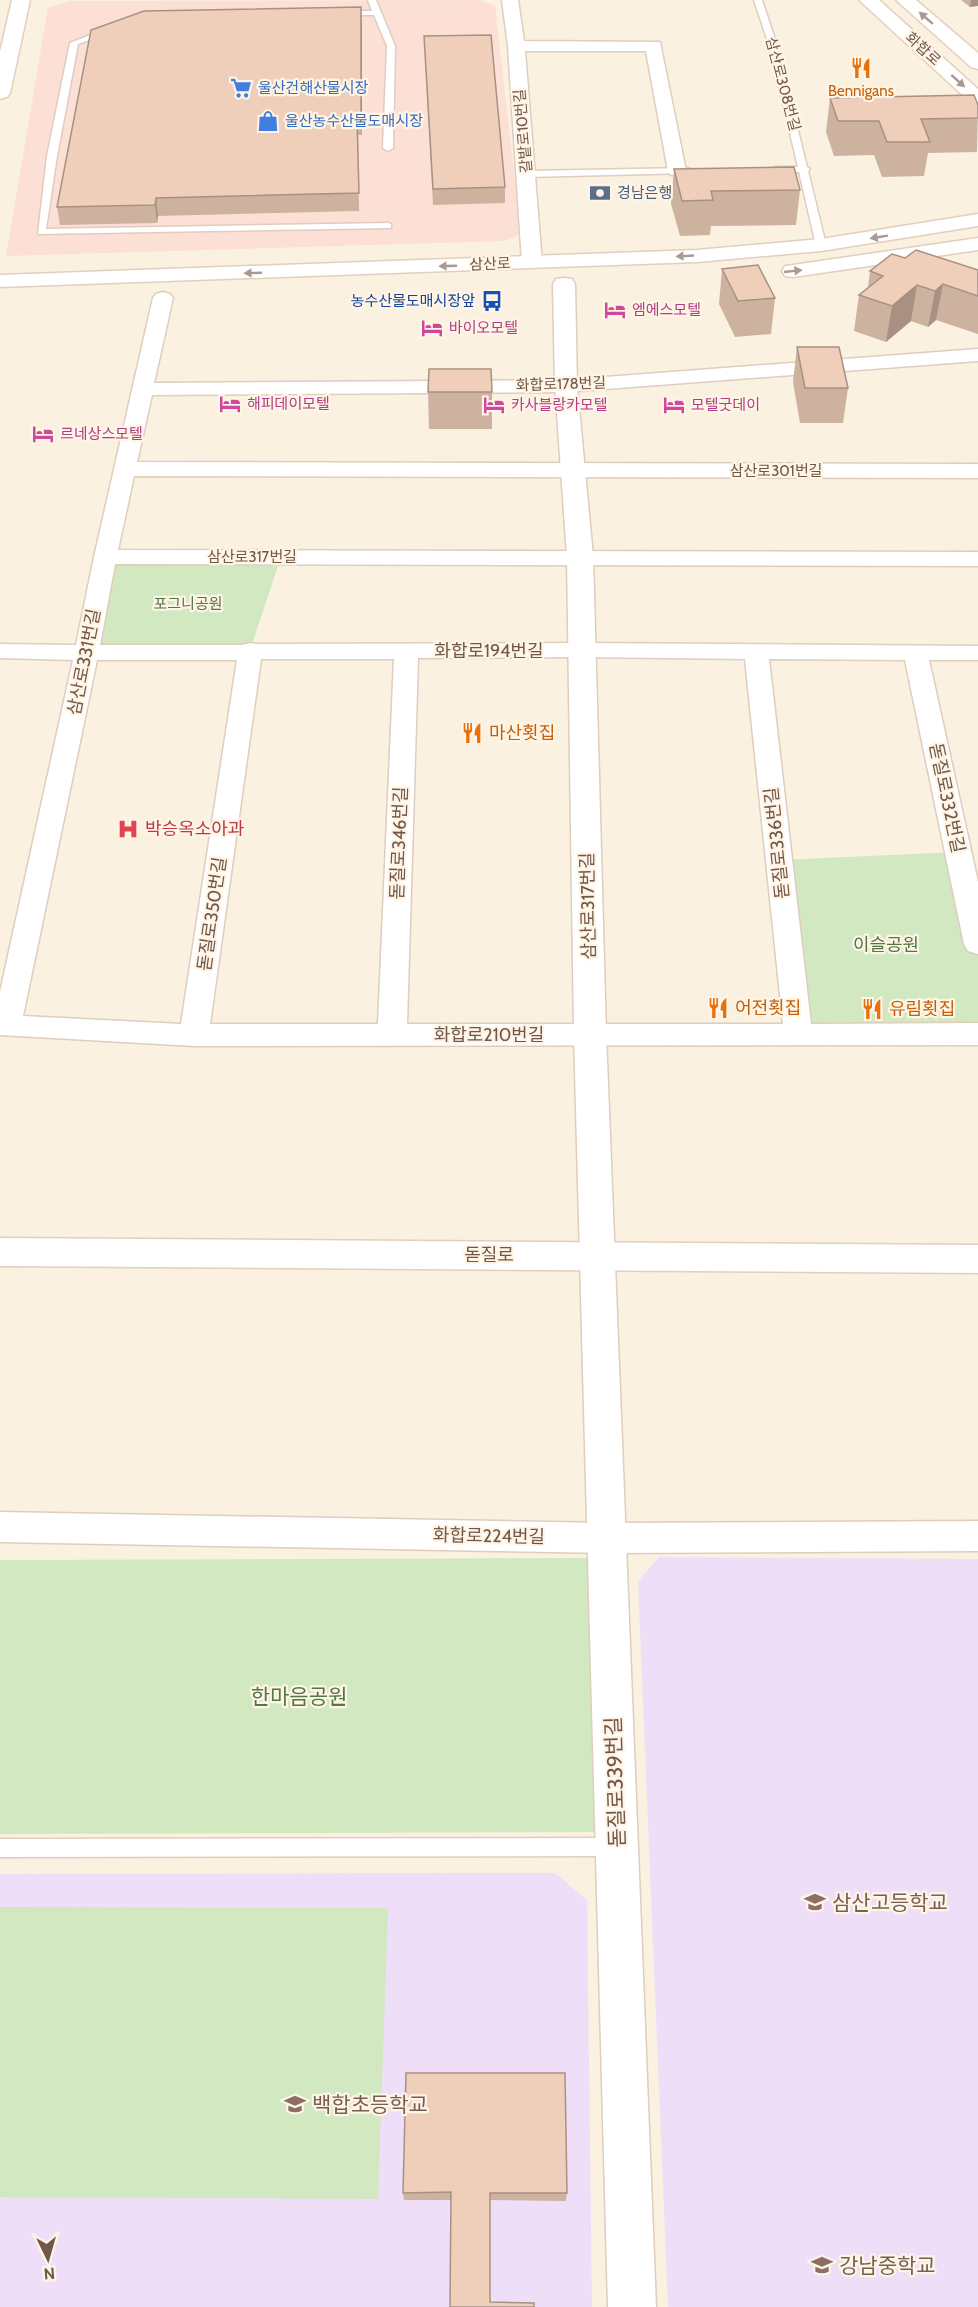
<svg xmlns="http://www.w3.org/2000/svg" width="978" height="2307" viewBox="0 0 978 2307" font-family="Cabin,'Noto Sans KR',sans-serif">
	<rect width="100%" height="100%" fill="#fbf1e1"/>
	<polygon fill="#fce0d5" points="480,0 495,6 521,234 505,241 6,256 48,8 69,1"/>
	<g fill="#eedef7">
		<polygon points="659,1557 978,1559 978,2307 668,2307 638,1581"/>
		<polygon points="555,1873 587,1900 592,2307 0,2307 0,1874"/>
	</g>
	<g fill="#d1e8c1">
		<polygon points="105,557 281,557 250,650 87,653"/>
		<polygon points="958,852 978,944 978,1034 798,1034 779,860"/>
		<polygon points="593,1558 604,1832 0,1834 0,1560"/>
		<polygon points="0,1907 388,1908 378,2199 0,2197"/>
	</g>
	<g fill="none" stroke-linecap="round" stroke-linejoin="round">
		<defs>
			<g id="service">
				<polygon points="368,0 376,0 395,46 393,148 388,151 383,148 387,46 374,15 343,15 339,13 343,11 372,11"/>
				<polygon points="754,0 762,0 777,45 807,167 810,169 808,171 826,245 824,247 816,245 799,172 775,173 770,170 775,167 798,167 769,45"/>
				<polygon points="108,28 111,28 111,32 78,44 57,156 46,229 388,223 391,224 391,228 38,234 47,156 70,43"/>
				<polygon points="688,168 691,169 691,173 527,177 522,174 527,171"/>
				<polygon points="615,1838 622,1840 625,1847 622,1854 615,1856 0,1857 0,1839"/>
			</g>
			<g id="minor">
				<polygon points="502,0 518,0 524,41 660,42 686,171 683,175 671,175 668,171 646,51 525,51 542,263 539,267 525,267 522,263 508,46"/>
				<path d="M163,292l7,2 3,4 -19,85 412,-3 412,-31v12l-412,31 -414,3 -15,67 841,2v14l-844,-2 -16,74 860,2v14l-863,-2 -15,81h142l8,-2 8,1 325,-1 395,3v14h-49l49,222v72l-10,-3 -4,-7 -59,-284 -136,-1 42,365 167,-1v22l-784,1 -194,-11v-43l73,-332 -73,-2v-14l76,1 18,-88 59,-259 3,-4zM583,657l162,2 38,365h-376l11,-366zM261,659h133l-16,365h-168zM97,660h140l-56,364 -158,-8z"/>
				<polygon points="0,1512 607,1523 978,1521 978,1551 607,1553 0,1542"/>
			</g>
			<polygon id="tertiary" points="564,278 572,279 575,284 577,386 593,556 606,1034 656,2307 608,2307 574,1034 567,556 555,386 553,284 556,279"/>
			<g id="secondary">
				<polygon points="12,0 30,0 10,93 7,97 0,99 0,52"/>
				<polygon points="859,0 879,0 978,89 978,105 971,103"/>
				<polygon points="896,0 916,0 978,53 978,69 971,67"/>
				<polygon points="978,214 978,226 821,251 697,262 0,287 0,275 697,250 821,239"/>
				<polygon points="978,238 978,250 793,277 785,276 782,271 785,266 793,265"/>
				<polygon points="0,1238 978,1245 978,1273 0,1266"/>
			</g>
		</defs>
		<use href="#service" stroke="#dfcdbe" stroke-width="3"/>
		<use href="#minor" stroke="#dfcdbe" stroke-width="3"/>
		<use href="#tertiary" stroke="#dfcdbe" stroke-width="3"/>
		<use href="#secondary" stroke="#e4cebc" stroke-width="3"/>
		<use href="#service" fill="#fff" fill-rule="evenodd"/>
		<use href="#minor" fill="#fff" fill-rule="evenodd"/>
		<use href="#tertiary" fill="#fff" fill-rule="evenodd"/>
		<use href="#secondary" fill="#fff" fill-rule="evenodd"/>
	</g>
	<g fill="#ceb2a0">
		<polygon points="961,0 978,0 970,7"/>
		<polygon points="362,24 362,135 358,135 359,211 158,216 157,223 60,225 57,207"/>
		<polygon points="424,36 505,187 505,203 433,205"/>
		<polygon points="830,98 978,105 977,152 928,153 924,176 882,177 874,155 834,156 826,132"/>
		<polygon points="674,169 800,190 796,225 711,226 710,235 680,236 671,204"/>
		<polygon points="905,258 978,270 978,334 936,320 928,327 911,321 886,342 854,331 859,295 868,288 870,271"/>
		<polygon points="722,269 775,298 771,334 735,337 719,304"/>
		<polygon points="797,347 848,388 843,423 800,423 793,382"/>
		<polygon points="428,392 492,392 492,429 429,429"/>
		<polygon points="403,2193 567,2193 566,2201 490,2200 490,2302 450,2307 451,2200 404,2200"/>
	</g>
	<g fill="#a89182">
		<polygon points="971,0 978,0 978,6 970,7"/>
		<polygon points="361,7 362,24 362,135 361,118"/>
		<polygon points="156,198 158,216 157,223 155,205"/>
		<polygon points="943,284 936,320 928,327 935,291"/>
		<polygon points="917,285 911,321 886,342 892,306"/>
	</g>
	<g fill="#f0cfba" stroke="#a89182" stroke-width="1.5">
		<polygon points="361,7 361,118 357,118 359,193 156,198 155,205 57,207 91,30 144,11"/>
		<polygon points="491,35 505,187 433,189 424,36"/>
		<polygon points="974,95 978,105 978,118 921,119 930,142 887,142 879,121 838,121 830,98"/>
		<polygon points="794,167 800,190 711,191 713,200 682,201 674,169"/>
		<polygon points="916,250 978,270 978,296 943,284 935,291 917,285 892,306 859,295 883,276 870,271 892,254 905,258"/>
		<polygon points="758,265 775,298 738,301 722,269"/>
		<polygon points="797,347 839,347 848,388 805,388"/>
		<polygon points="429,369 491,369 492,392 428,392"/>
		<polygon points="406,2073 565,2073 567,2193 490,2193 490,2302 534,2303 534,2307 450,2307 451,2192 403,2193"/>
	</g>
	<defs><path id="oneway-solid" d="M-6-.8H1V-3.2L6.5 0L1 3.2V.8H-6Z" transform="scale(1.5)"/></defs>
	<g fill="#aa9a92">
		<use href="#oneway-solid" transform="translate(926 18) rotate(-139)"/>
		<use href="#oneway-solid" transform="translate(958 81) rotate(42)"/>
		<use href="#oneway-solid" transform="translate(879 237) rotate(171)"/>
		<use href="#oneway-solid" transform="translate(685 256) rotate(177)"/>
		<use href="#oneway-solid" transform="translate(448 266) rotate(178)"/>
		<use href="#oneway-solid" transform="translate(793 271) rotate(-6)"/>
		<use href="#oneway-solid" transform="translate(253 273) rotate(178)"/>
	</g>
	<defs>
		<symbol id="restaurant-bare" viewBox="-9 -9 18 18"><path d="M-5-6h1v4h1v-4h1v4h1v-4h1v5L-1.5 .5V6h-2V.5L-5-1ZM5-6V6H3V1.5H1.5Q1.5-4 5-6Z" fill="#e8710a" stroke="#fff5e7" stroke-width="2.5" paint-order="stroke"/></symbol>
		<symbol id="supermarket-bare" viewBox="-9 -9 18 18"><path d="M-6-5.5h2.5l.6 2H6L4.5 2H-2.5L-4.4-4H-6ZM-1.5 3.2a1.3 1.3 0 1 0 .1 0ZM3 3.2a1.3 1.3 0 1 0 .1 0Z" fill="#3f7fe0" stroke="#fff5e7" stroke-width="2.5" paint-order="stroke"/></symbol>
		<symbol id="shop-bare" viewBox="-9 -9 18 18"><path d="M-5-2.5h2.3a2.7 3.5 0 0 1 5.4 0H5L5.5 6h-11ZM-1.5-2.5h3a1.5 2.3 0 0 0-3 0Z" fill="#3f7fe0" stroke="#fff5e7" stroke-width="2.5" paint-order="stroke"/></symbol>
		<symbol id="bank-bare" viewBox="-9 -9 18 18"><path d="M-6-4H6V4H-6ZM0-2.3a2.3 2.3 0 1 0 0 4.6a2.3 2.3 0 1 0 0-4.6Z" fill="#5c6f8a" stroke="#fff5e7" stroke-width="2.5" paint-order="stroke"/></symbol>
		<symbol id="bus-bare" viewBox="-9 -9 18 18"><path d="M-5-6H5V4H4V6H2V4H-2V6H-4V4H-5ZM-3.5-4V0h7V-4ZM-3.5 1.2v1.5H-2V1.2ZM2 1.2v1.5H3.5V1.2Z" fill="#1a4fb4" stroke="#fff5e7" stroke-width="2.5" paint-order="stroke"/></symbol>
		<symbol id="hotel-bare" viewBox="-9 -9 18 18"><path d="M-6-4.5h1.5V1H6V5H4.5V3h-9V5H-6ZM-4 0a1.8 1.8 0 1 1 3.6 0ZM.5 0V-2.5h3Q6-2.5 6 0Z" fill="#d1479c" stroke="#fff5e7" stroke-width="2.5" paint-order="stroke"/></symbol>
		<symbol id="hospital-bare" viewBox="-9 -9 18 18"><path d="M-5-5h3v3.5h4V-5h3V5h-3V1.5h-4V5h-3Z" fill="#e0444e" stroke="#fff5e7" stroke-width="2.5" paint-order="stroke"/></symbol>
		<symbol id="school-bare" viewBox="-9 -9 18 18"><path d="M0-5L7-2L0 1L-7-2ZM-4 1L0 2.5L4 1V4Q0 6-4 4Z" fill="#8d6e63" stroke="#fff5e7" stroke-width="2.5" paint-order="stroke"/></symbol>
	</defs>
	<g fill-rule="evenodd">
		<use href="#restaurant-bare" x="846" y="53" width="30" height="30"/>
		<use href="#supermarket-bare" x="226" y="73" width="30" height="30"/>
		<use href="#shop-bare" x="253" y="106" width="30" height="30"/>
		<use href="#bank-bare" x="585" y="178" width="30" height="30"/>
		<use href="#bus-bare" x="477" y="286" width="30" height="30"/>
		<use href="#hotel-bare" x="600" y="295" width="30" height="30"/>
		<use href="#hotel-bare" x="417" y="313" width="30" height="30"/>
		<use href="#hotel-bare" x="215" y="389" width="30" height="30"/>
		<use href="#hotel-bare" x="479" y="390" width="30" height="30"/>
		<use href="#hotel-bare" x="659" y="390" width="30" height="30"/>
		<use href="#hotel-bare" x="28" y="419" width="30" height="30"/>
		<use href="#restaurant-bare" x="457" y="718" width="30" height="30"/>
		<use href="#hospital-bare" x="113" y="814" width="30" height="30"/>
		<use href="#restaurant-bare" x="703" y="993" width="30" height="30"/>
		<use href="#restaurant-bare" x="857" y="994" width="30" height="30"/>
		<use href="#school-bare" x="800" y="1887" width="30" height="30"/>
		<use href="#school-bare" x="280" y="2089" width="30" height="30"/>
		<use href="#school-bare" x="807" y="2250" width="30" height="30"/>
	</g>
	<g text-anchor="middle" dominant-baseline="central" stroke-width="4.5" stroke-linejoin="round" paint-order="stroke">
		<g font-size="15" fill="#725749" stroke="#fff5e7">
			<text transform="translate(923 49) rotate(42)">화합로</text>
			<text transform="translate(783 84) rotate(75)">삼산로308번길</text>
			<text transform="translate(523 131) rotate(-95)">갈밭로10번길</text>
			<text transform="translate(490 264) rotate(-2)">삼산로</text>
			<text transform="translate(561 384) rotate(-2)">화합로178번길</text>
			<text x="776" y="471">삼산로301번길</text>
			<text x="252" y="557">삼산로317번길</text>
		</g>
		<g font-size="15" fill="#366cbe" stroke="#fff5e7" text-anchor="start">
			<text x="258" y="88">울산건해산물시장</text>
			<text x="285" y="121">울산농수산물도매시장</text>
		</g>
		<g font-size="15" fill="#c56008" stroke="#fff5e7">
			<text x="861" y="91">Bennigans</text>
		</g>
		<g font-size="15" fill="#4e5e75" stroke="#fff5e7" text-anchor="start">
			<text x="617" y="193">경남은행</text>
		</g>
		<g font-size="15" fill="#164399" stroke="#fff5e7" text-anchor="end">
			<text x="475" y="301">농수산물도매시장앞</text>
		</g>
		<g font-size="15" fill="#b23c85" stroke="#fff5e7" text-anchor="start">
			<text x="632" y="310">엠에스모텔</text>
			<text x="449" y="328">바이오모텔</text>
			<text x="247" y="404">해피데이모텔</text>
			<text x="511" y="405">카사블랑카모텔</text>
			<text x="691" y="405">모텔굿데이</text>
			<text x="60" y="434">르네상스모텔</text>
		</g>
		<g font-size="15" fill="#527842" stroke="#fff5e7">
			<text x="188" y="604">포그니공원</text>
		</g>
		<g font-size="18" fill="#725749" stroke="#fff5e7">
			<text x="489" y="651">화합로194번길</text>
			<text transform="translate(84 662) rotate(-79)">삼산로331번길</text>
			<text transform="translate(947 798) rotate(78)">돋질로332번길</text>
			<text transform="translate(399 843) rotate(-88)">돋질로346번길</text>
			<text transform="translate(777 843) rotate(-96)">돋질로336번길</text>
			<text transform="translate(588 906) rotate(-91)">삼산로317번길</text>
			<text transform="translate(212 914) rotate(-82)">돋질로350번길</text>
			<text x="489" y="1035">화합로210번길</text>
			<text x="489" y="1255">돋질로</text>
			<text transform="translate(489 1536) rotate(1)">화합로224번길</text>
		</g>
		<g font-size="18" fill="#c56008" stroke="#fff5e7" text-anchor="start">
			<text x="489" y="733">마산횟집</text>
			<text x="735" y="1008">어전횟집</text>
			<text x="889" y="1009">유림횟집</text>
		</g>
		<g font-size="18" fill="#be3a42" stroke="#fff5e7" text-anchor="start">
			<text x="145" y="829">박승옥소아과</text>
		</g>
		<g font-size="18" fill="#527842" stroke="#fff5e7">
			<text x="886" y="945">이슬공원</text>
		</g>
		<g font-size="21" fill="#527842" stroke="#fff5e7">
			<text x="299" y="1696">한마음공원</text>
		</g>
		<g font-size="21" fill="#725749" stroke="#fff5e7">
			<text transform="translate(615 1782) rotate(-92)">돋질로339번길</text>
		</g>
		<g font-size="21" fill="#785e54" stroke="#fff5e7" text-anchor="start">
			<text x="832" y="1902">삼산고등학교</text>
			<text x="312" y="2104">백합초등학교</text>
			<text x="839" y="2265">강남중학교</text>
		</g>
	</g>
	<g transform="translate(48 2259) rotate(175)" stroke="#fff5e7" stroke-width="4.5" paint-order="stroke">
	<path d="M0-4.5L10 22L0 15L-10 22Z" fill="#725749"/>
	<text y="-9" font-size="16" font-weight="bold" text-anchor="middle" fill="#725749">N</text>
	</g>
</svg>
